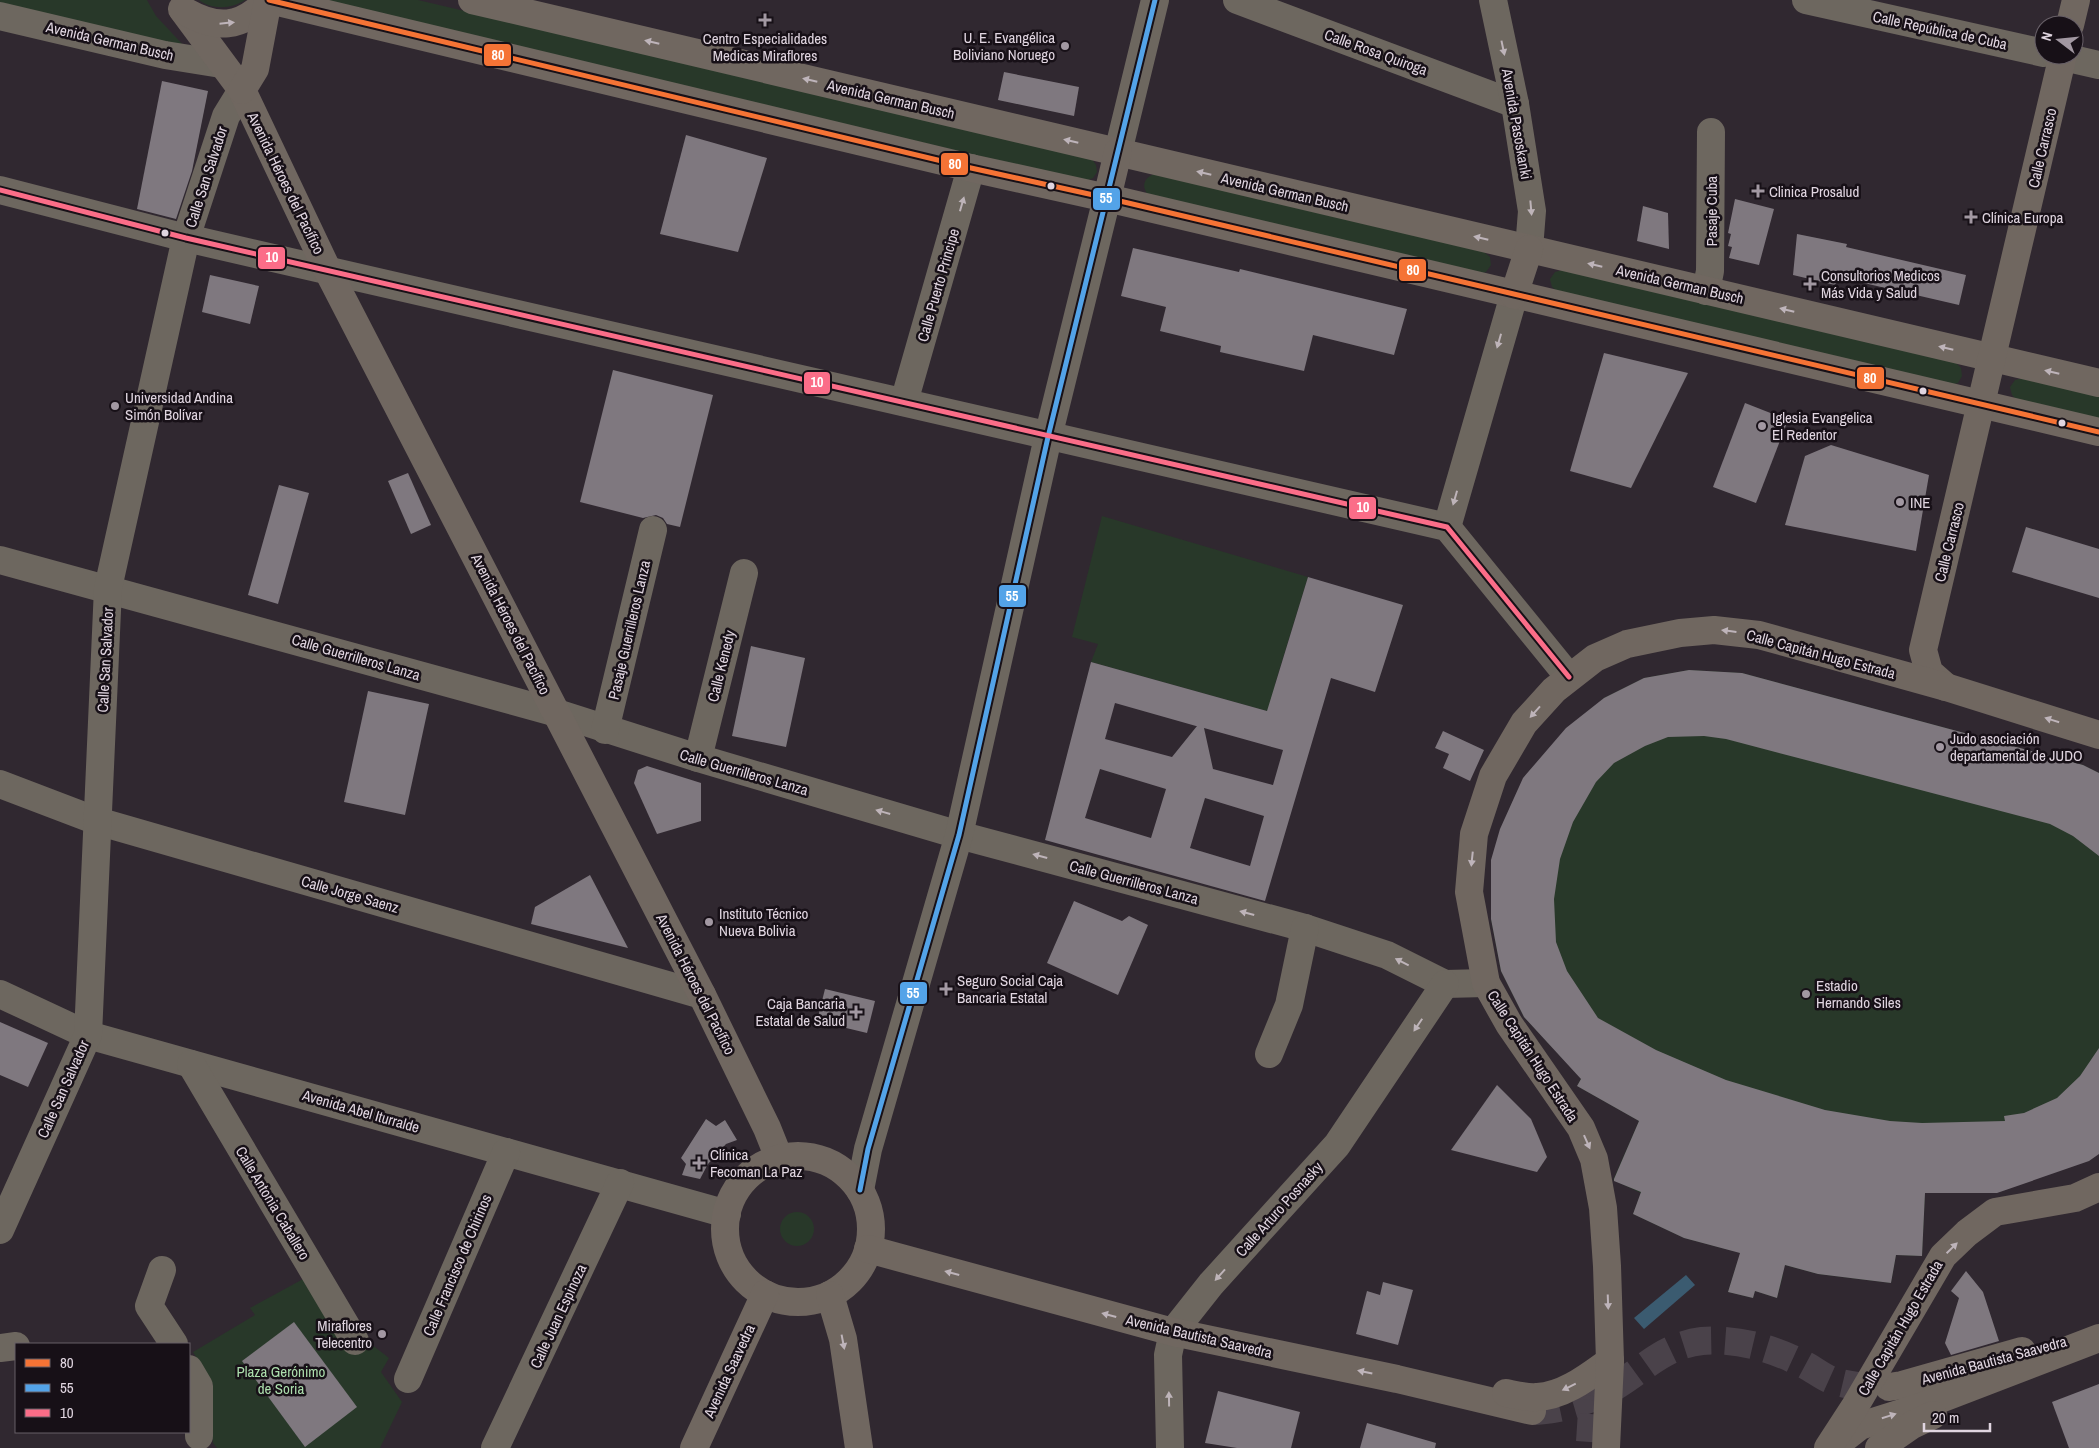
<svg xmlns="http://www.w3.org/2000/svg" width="2099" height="1448" viewBox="0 0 2099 1448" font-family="'Archivo Narrow',sans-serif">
	<rect width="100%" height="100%" fill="#302830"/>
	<g fill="#283829">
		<polygon points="0,0 147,0 156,16 185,47 0,5"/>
		<path d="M199,0h46c-13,9 -33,10 -46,0z"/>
		<polygon points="316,0 418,0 1092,159 1096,165 1097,172 1093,178 1086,181"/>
		<path d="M1154,174l330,78 6,5 1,8 -5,7 -7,2 -331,-79c-7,-9 -4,-17 6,-21z"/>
		<polygon points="1563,270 1956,363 1961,368 1962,376 1958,383 1950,385 1558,292 1552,287 1550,279 1555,272"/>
		<polygon points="2023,378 2099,396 2099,420 2017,400 2012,395 2010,387 2015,380"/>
		<polygon points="1102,516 1308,577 1275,684 1317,725 1091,662 1098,644 1072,637"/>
		<polygon points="1689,670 1742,673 2083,765 2099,773 2099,1154 1987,1193 1925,1193 1922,1256 1896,1255 1891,1283 1818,1274 1777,1263 1775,1273 1783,1275 1777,1298 1755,1291 1753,1298 1728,1292 1737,1263 1757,1268 1760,1258 1684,1238 1633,1214 1641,1193 1613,1180 1639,1121 1577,1086 1584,1073 1562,1058 1524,1017 1501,971 1491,919 1491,860 1604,698 1644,678"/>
		<circle cx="797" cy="1229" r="17"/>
		<polygon points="305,1278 348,1353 371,1344 389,1358 381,1372 402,1402 380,1448 217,1448 213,1443 206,1398 213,1385 193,1352 255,1315 250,1308"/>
	</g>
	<polygon fill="#3b5b70" points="1686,1275 1695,1285 1644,1329 1634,1318"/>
	<g fill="#7f787f" fill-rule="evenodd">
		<polygon points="1004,72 1079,87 1074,116 998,100"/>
		<polygon points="162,81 208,91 192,171 176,219 137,209"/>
		<polygon points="686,135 767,158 738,252 660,234"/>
		<polygon points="1735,199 1774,209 1759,265 1729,258 1732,247 1728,246 1731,234 1728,233"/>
		<polygon points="1643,206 1668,213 1669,249 1637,241"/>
		<polygon points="1797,234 1847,244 1846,247 1966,275 1959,305 1838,277 1835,285 1793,275"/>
		<polygon points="1133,248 1239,272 1240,269 1407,309 1394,355 1313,335 1304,371 1220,352 1221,346 1160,331 1166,307 1121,296"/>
		<polygon points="210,275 259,286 250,324 202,312"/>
		<polygon points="1604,353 1688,373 1631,488 1570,471"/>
		<polygon points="613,370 713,395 680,527 667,524 663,518 656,515 643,518 580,502"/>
		<polygon points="1745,403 1788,420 1756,503 1713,487"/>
		<polygon points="1831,445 1929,475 1916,551 1785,525 1805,456"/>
		<polygon points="408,473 431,525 411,534 388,481"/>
		<polygon points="279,485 309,493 278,604 248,595"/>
		<polygon points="2026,527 2099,549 2099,598 2012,572"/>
		<path d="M1308,577l95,28 -28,87 -44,-14 -66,223 -220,-61 46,-178 176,49zM1115,703l81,23h1l-25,31 -67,-18zM1204,728l79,22 -10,35 -60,-16zM1100,769l66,20 -15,49 -66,-20zM1205,798l59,18 -14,50 -60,-18z"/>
		<polygon points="751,646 805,658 786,747 732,736"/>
		<polygon points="1689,670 1742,673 2083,765 2099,773 2099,856 2073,836 2050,824 1726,739 1704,736 1668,737 1645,746 1614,763 1596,782 1573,822 1560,859 1554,899 1556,942 1567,971 1598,1018 1656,1050 1726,1080 1825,1110 1890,1121 1922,1123 2005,1121 2004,1116 2024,1113 2057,1098 2080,1076 2099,1048 2099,1154 2089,1161 1997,1193 1925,1193 1922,1256 1896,1255 1891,1283 1818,1274 1785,1265 1777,1298 1755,1291 1753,1298 1728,1292 1740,1253 1684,1238 1633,1214 1641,1192 1614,1181 1614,1179 1639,1121 1577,1086 1581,1079 1524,1017 1501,971 1491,919 1491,860 1500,829 1523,778 1566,728 1604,698 1644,678"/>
		<polygon points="368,691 429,704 405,815 344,802"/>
		<polygon points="1443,731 1484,750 1470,781 1443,768 1449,754 1435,748"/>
		<polygon points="647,766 701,783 701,821 657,834 634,783 638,770"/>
		<polygon points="590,875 628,948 531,924 535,907"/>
		<polygon points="1074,901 1122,921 1129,916 1148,925 1118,995 1047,963"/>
		<polygon points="825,989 875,1001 867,1033 817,1021"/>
		<polygon points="0,1022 48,1043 28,1087 0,1075"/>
		<polygon points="1497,1085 1531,1119 1547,1157 1537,1172 1451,1150"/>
		<polygon points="706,1119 716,1126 725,1120 737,1140 726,1144 708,1164 700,1179 682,1175 686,1164 681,1158"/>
		<polygon points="1966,1271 1983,1292 1999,1341 1951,1355 1945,1343 1959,1298 1951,1291"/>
		<polygon points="1383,1282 1413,1290 1398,1345 1356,1334 1367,1291 1380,1295"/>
		<polygon points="294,1322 357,1407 305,1447 242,1361"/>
		<polygon points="2099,1384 2099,1448 2069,1448 2052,1402"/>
		<polygon points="1218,1391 1300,1412 1291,1448 1237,1448 1205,1443"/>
		<polygon points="1367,1423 1436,1443 1435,1448 1360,1448"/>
	</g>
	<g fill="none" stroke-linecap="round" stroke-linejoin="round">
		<g stroke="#4a424a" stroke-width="28" stroke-dasharray="28 14" stroke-linecap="butt">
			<path d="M1532,1411c24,0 55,-9 77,-21 33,-18 52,-44 93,-49 33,-3 70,7 99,22 11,5 20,13 30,17 19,7 37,7 57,7"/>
			<polyline points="1590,1442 1593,1396"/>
		</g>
		<g stroke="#6d675f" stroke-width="28">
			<polyline points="1237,0 1515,104"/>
			<polyline points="1493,0 1515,104 1532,211 1529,249"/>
			<polyline points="1806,0 2044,53"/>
			<polyline points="0,16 165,55 221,64"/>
			<polyline points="2055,55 2099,65"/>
			<polyline points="1118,152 1155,0"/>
			<polyline points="0,190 186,238 1447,527 1569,677"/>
			<polyline points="1706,291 1710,271 1711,132"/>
			<polyline points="904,402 971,168"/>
			<polyline points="1447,527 1514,295"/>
			<polyline points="0,560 557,713 698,758 959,835 1305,928 1387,955 1445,984 1486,983"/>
			<polyline points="605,730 653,530"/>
			<polyline points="698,758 744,573"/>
			<polyline points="0,784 97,821 702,995"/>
			<polyline points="0,994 88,1035 727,1214"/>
			<polyline points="1269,1054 1289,1005 1305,928"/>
			<polyline points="191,1064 355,1341"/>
			<polyline points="860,1190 868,1149 959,835 1048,437 1107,198"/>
			<polyline points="0,1230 88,1035 108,588 186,238 226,116 242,90"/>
			<polyline points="162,1270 149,1306 174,1344"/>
			<polyline points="0,1348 16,1346"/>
			<polyline points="189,1369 199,1386 199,1436"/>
			<polyline points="408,1379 506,1152"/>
			<polyline points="495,1448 620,1183"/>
			<polyline points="1170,1448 1168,1355 1173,1332 1211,1284 1337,1145 1445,984"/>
		</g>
		<g stroke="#706760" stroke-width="28">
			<polyline points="269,0 971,168 1107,198 2099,432"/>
			<polyline points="472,0 2099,383"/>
			<polyline points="182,9 242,90 327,269 702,995 767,1128 779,1158"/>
			<path d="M183,10c33,20 58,19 85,-10"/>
			<polyline points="2070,25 2076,0"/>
			<polyline points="242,90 255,69 268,0"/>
			<polyline points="1107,198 1118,152"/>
			<polyline points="1514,295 1529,249"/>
			<polyline points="1946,687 1929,672 1923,650 2063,55"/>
			<circle cx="798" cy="1229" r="73"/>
			<polyline points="868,1249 1173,1332 1397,1379 1532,1411"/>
			<polyline points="830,1295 843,1339 859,1448"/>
			<polyline points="1889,1387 1902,1385 2022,1351"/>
			<path d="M1506,1393c10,2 21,5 31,4 27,-1 52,-21 73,-36"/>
			<polyline points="1837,1444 1860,1426 1917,1408 2099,1338"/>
			<polyline points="694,1448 765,1294"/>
			<polyline points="1606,1448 1610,1361 1607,1266 1603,1208 1594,1159 1581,1128 1509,1024 1486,983 1469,892 1474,834 1493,776 1524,723 1554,690 1595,658 1627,644 1680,633 1714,630 1759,635 1946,687 2099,735"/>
			<polyline points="1828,1448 1854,1408 1943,1256 1967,1233 1995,1212 2075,1198 2099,1187"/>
			<polyline points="1879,1448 1912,1425 1933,1415"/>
		</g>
		<defs>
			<polyline id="bus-1" points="269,0 971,168 1107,198 2099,432"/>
			<polyline id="bus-2" points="860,1190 868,1149 959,835 1048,437 1155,0"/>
			<polyline id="bus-3" points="0,190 186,238 1447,527 1569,677"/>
		</defs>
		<use href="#bus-1" stroke="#171017" stroke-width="9"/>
		<use href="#bus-2" stroke="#171017" stroke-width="9"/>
		<use href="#bus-3" stroke="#171017" stroke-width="9"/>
		<use href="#bus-1" stroke="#f57335" stroke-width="5"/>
		<use href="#bus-2" stroke="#53a3e8" stroke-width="5"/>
		<use href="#bus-3" stroke="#fb6d88" stroke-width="5"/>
	</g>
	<defs><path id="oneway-solid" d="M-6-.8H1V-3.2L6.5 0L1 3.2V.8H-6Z" transform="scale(1.25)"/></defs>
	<g fill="#beb4ba">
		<use href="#oneway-solid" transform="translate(227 23) rotate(-6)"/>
		<use href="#oneway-solid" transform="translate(652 42) rotate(-167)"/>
		<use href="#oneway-solid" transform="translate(810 80) rotate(-167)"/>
		<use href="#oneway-solid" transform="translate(1071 141) rotate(-167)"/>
		<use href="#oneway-solid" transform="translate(1204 173) rotate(-167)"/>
		<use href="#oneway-solid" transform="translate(1481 238) rotate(-167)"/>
		<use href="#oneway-solid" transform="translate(1595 265) rotate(-167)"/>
		<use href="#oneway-solid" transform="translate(1787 310) rotate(-166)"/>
		<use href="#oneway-solid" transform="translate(1946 348) rotate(-167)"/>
		<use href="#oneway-solid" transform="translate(2052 372) rotate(-167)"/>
		<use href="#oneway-solid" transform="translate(1729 631) rotate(-173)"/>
		<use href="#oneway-solid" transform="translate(1535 712) rotate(132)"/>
		<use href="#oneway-solid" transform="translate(2052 720) rotate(-163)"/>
		<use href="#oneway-solid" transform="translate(1472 859) rotate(96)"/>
		<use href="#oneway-solid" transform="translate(1587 1142) rotate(66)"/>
		<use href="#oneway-solid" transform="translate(1952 1248) rotate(-44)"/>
		<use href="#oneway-solid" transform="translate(952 1273) rotate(-165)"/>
		<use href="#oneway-solid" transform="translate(1608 1302) rotate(88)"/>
		<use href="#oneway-solid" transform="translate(1109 1315) rotate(-165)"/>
		<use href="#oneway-solid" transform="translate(843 1342) rotate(79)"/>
		<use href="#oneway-solid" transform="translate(1365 1372) rotate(-168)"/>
		<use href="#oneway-solid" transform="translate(1569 1387) rotate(154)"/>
		<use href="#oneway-solid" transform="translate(1889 1416) rotate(-17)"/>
	</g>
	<g fill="#beb4b9">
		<use href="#oneway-solid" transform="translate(1503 48) rotate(78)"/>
		<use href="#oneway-solid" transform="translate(962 204) rotate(-74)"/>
		<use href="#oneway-solid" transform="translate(1531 208) rotate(85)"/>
		<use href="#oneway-solid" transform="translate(1499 341) rotate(106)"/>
		<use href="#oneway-solid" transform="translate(1455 498) rotate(106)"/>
		<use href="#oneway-solid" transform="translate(883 812) rotate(-164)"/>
		<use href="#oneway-solid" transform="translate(1040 856) rotate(-165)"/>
		<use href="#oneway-solid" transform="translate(1247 913) rotate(-165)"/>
		<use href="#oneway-solid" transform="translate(1402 962) rotate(-153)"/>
		<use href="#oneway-solid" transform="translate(1418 1025) rotate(124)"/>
		<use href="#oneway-solid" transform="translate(1220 1275) rotate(132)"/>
		<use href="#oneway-solid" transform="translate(1169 1399) rotate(-91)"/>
	</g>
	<g fill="#a298a2" stroke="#171017" stroke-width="2">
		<path d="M762.5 12.5h5v5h5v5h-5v5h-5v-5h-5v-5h5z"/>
		<circle cx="1065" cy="46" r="5"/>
		<path d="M1755.5 183.5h5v5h5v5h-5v5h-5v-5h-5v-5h5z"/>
		<path d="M1968.5 209.5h5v5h5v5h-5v5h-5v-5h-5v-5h5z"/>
		<path d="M1807.5 276.5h5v5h5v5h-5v5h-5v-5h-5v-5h5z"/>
		<circle cx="115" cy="406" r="5"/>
		<circle cx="1762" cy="426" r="5"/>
		<circle cx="1900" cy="502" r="5"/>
		<circle cx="1940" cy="747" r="5"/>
		<circle cx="709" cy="922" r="5"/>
		<path d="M943.5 981.5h5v5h5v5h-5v5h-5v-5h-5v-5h5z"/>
		<circle cx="1806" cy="994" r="5"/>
		<path d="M853.5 1004.5h5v5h5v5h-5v5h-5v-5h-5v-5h5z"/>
		<path d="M696.5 1155.5h5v5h5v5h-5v5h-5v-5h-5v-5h5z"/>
		<circle cx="382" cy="1334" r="5"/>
	</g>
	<g fill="#e0d5e0" stroke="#171017" stroke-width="2">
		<circle cx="1051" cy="186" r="4.5"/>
		<circle cx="165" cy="233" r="4.5"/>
		<circle cx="1923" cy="391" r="4.5"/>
		<circle cx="2062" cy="423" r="4.5"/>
	</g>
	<g text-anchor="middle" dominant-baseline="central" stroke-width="5" stroke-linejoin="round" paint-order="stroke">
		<g font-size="15" fill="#e0d5e0" stroke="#171017">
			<text transform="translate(1940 30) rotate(12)">Calle República de Cuba</text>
			<text transform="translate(110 41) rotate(13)">Avenida German Busch</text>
			<text transform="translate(1376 52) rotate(20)">Calle Rosa Quiroga</text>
			<text transform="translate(891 99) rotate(13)">Avenida German Busch</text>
			<text transform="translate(1517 124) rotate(80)">Avenida Pasoskanki</text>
			<text transform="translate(2042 148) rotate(-77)">Calle Carrasco</text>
			<text transform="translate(206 177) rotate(-72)">Calle San Salvador</text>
			<text transform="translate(286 183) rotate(64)">Avenida Héroes del Pacífico</text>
			<text transform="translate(1285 192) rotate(13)">Avenida German Busch</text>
			<text transform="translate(1711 211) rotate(-90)">Pasaje Cuba</text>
			<text transform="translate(1680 284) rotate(13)">Avenida German Busch</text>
			<text transform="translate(938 285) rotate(-74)">Calle Puerto Principe</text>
			<text transform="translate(1949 542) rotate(-76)">Calle Carrasco</text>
			<text transform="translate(511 624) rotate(63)">Avenida Héroes del Pacífico</text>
			<text transform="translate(629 630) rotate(-77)">Pasaje Guerrilleros Lanza</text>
			<text transform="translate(1821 654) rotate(15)">Calle Capitán Hugo Estrada</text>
			<text transform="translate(356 657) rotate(16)">Calle Guerrilleros Lanza</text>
			<text transform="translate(105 660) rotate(-87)">Calle San Salvador</text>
			<text transform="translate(721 666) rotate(-76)">Calle Kenedy</text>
			<text transform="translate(744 772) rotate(16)">Calle Guerrilleros Lanza</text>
			<text transform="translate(1134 882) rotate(15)">Calle Guerrilleros Lanza</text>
			<text transform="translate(350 894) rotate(16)">Calle Jorge Saenz</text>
			<text transform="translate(696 984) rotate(63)">Avenida Héroes del Pacífico</text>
			<text transform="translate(1533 1056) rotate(57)">Calle Capitán Hugo Estrada</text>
			<text transform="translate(63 1089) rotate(-66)">Calle San Salvador</text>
			<text transform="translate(361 1111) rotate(16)">Avenida Abel Iturralde</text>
			<text transform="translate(273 1203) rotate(59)">Calle Antonia Caballero</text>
			<text transform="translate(1279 1209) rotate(-48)">Calle Arturo Posnasky</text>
			<text transform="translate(457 1265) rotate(-67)">Calle Francisco de Chirinos</text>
			<text transform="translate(558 1316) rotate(-65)">Calle Juan Espinoza</text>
			<text transform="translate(1900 1328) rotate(-60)">Calle Capitán Hugo Estrada</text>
			<text transform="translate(1199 1336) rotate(13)">Avenida Bautista Saavedra</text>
			<text transform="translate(1994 1360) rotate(-15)">Avenida Bautista Saavedra</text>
			<text transform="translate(729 1371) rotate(-65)">Avenida Saavedra</text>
		</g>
		<g font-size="15" fill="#e0d5e0" stroke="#171017" text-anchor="start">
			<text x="1055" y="37" text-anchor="end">U. E. Evangélica<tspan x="1055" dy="17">Boliviano Noruego</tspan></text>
			<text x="765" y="38" text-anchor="middle">Centro Especialidades<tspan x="765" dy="17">Medicas Miraflores</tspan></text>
			<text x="1769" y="191">Clinica Prosalud</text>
			<text x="1982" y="217">Clínica Europa</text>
			<text x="1821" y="275">Consultorios Medicos<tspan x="1821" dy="17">Más Vida y Salud</tspan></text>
			<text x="125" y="397">Universidad Andina<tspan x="125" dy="17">Simón Bolívar</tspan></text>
			<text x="1772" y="417">Iglesia Evangelica<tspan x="1772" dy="17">El Redentor</tspan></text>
			<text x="1910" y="502">INE</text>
			<text x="1950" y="738">Judo asociación<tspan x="1950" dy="17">departamental de JUDO</tspan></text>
			<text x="719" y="913">Instituto Técnico<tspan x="719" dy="17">Nueva Bolivia</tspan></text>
			<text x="957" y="980">Seguro Social Caja<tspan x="957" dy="17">Bancaria Estatal</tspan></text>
			<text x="1816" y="985">Estadio<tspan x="1816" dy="17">Hernando Siles</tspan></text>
			<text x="845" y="1003" text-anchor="end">Caja Bancaria<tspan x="845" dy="17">Estatal de Salud</tspan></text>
			<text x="710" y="1154">Clínica<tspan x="710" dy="17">Fecoman La Paz</tspan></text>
			<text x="372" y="1325" text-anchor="end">Miraflores<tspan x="372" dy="17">Telecentro</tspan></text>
		</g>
		<g font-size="15" fill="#acdead" stroke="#171017">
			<text x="281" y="1371">Plaza Gerónimo<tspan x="281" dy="17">de Soria</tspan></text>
		</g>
	</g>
	<g stroke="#171017" stroke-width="2">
		<rect x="483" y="43" width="29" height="24" rx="5" fill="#f57335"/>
		<rect x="940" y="152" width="29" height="24" rx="5" fill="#f57335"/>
		<rect x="1092" y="187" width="29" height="24" rx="5" fill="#53a3e8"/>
		<rect x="257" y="246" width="29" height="24" rx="5" fill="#fb6d88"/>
		<rect x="1398" y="258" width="29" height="24" rx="5" fill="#f57335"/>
		<rect x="1856" y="366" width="29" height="24" rx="5" fill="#f57335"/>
		<rect x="803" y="371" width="28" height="24" rx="5" fill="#fb6d88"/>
		<rect x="1348" y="496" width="29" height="24" rx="5" fill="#fb6d88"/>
		<rect x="998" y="584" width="29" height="24" rx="5" fill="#53a3e8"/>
		<rect x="899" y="981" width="29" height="24" rx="5" fill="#53a3e8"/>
	</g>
	<g font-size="14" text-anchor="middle" font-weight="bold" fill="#fff">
		<text x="498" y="60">80</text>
		<text x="955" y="169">80</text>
		<text x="1106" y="203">55</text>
		<text x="272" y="262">10</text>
		<text x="1413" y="275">80</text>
		<text x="1870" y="383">80</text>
		<text x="817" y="387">10</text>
		<text x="1363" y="512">10</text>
		<text x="1012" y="601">55</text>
		<text x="913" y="998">55</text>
	</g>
	<rect x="15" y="1343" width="175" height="90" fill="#171017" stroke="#675f67"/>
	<rect x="25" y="1359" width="25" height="8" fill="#f57335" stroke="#675f67"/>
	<text x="60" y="1368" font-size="15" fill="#e0d5e0">80</text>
	<rect x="25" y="1384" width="25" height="8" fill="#53a3e8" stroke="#675f67"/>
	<text x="60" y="1393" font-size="15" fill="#e0d5e0">55</text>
	<rect x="25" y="1409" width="25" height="8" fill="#fb6d88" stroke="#675f67"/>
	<text x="60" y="1418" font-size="15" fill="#e0d5e0">10</text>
	<g transform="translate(2059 40) rotate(286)"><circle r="24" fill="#171017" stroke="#675f67"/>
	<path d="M0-4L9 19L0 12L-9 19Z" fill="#a298a2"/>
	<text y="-8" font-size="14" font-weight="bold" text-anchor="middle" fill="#e0d5e0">N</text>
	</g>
	<path d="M1924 1423v8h66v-8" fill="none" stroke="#e0d5e0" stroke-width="2.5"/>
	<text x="1932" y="1423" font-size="15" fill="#e0d5e0" stroke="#171017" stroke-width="4" paint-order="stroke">20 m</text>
</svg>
